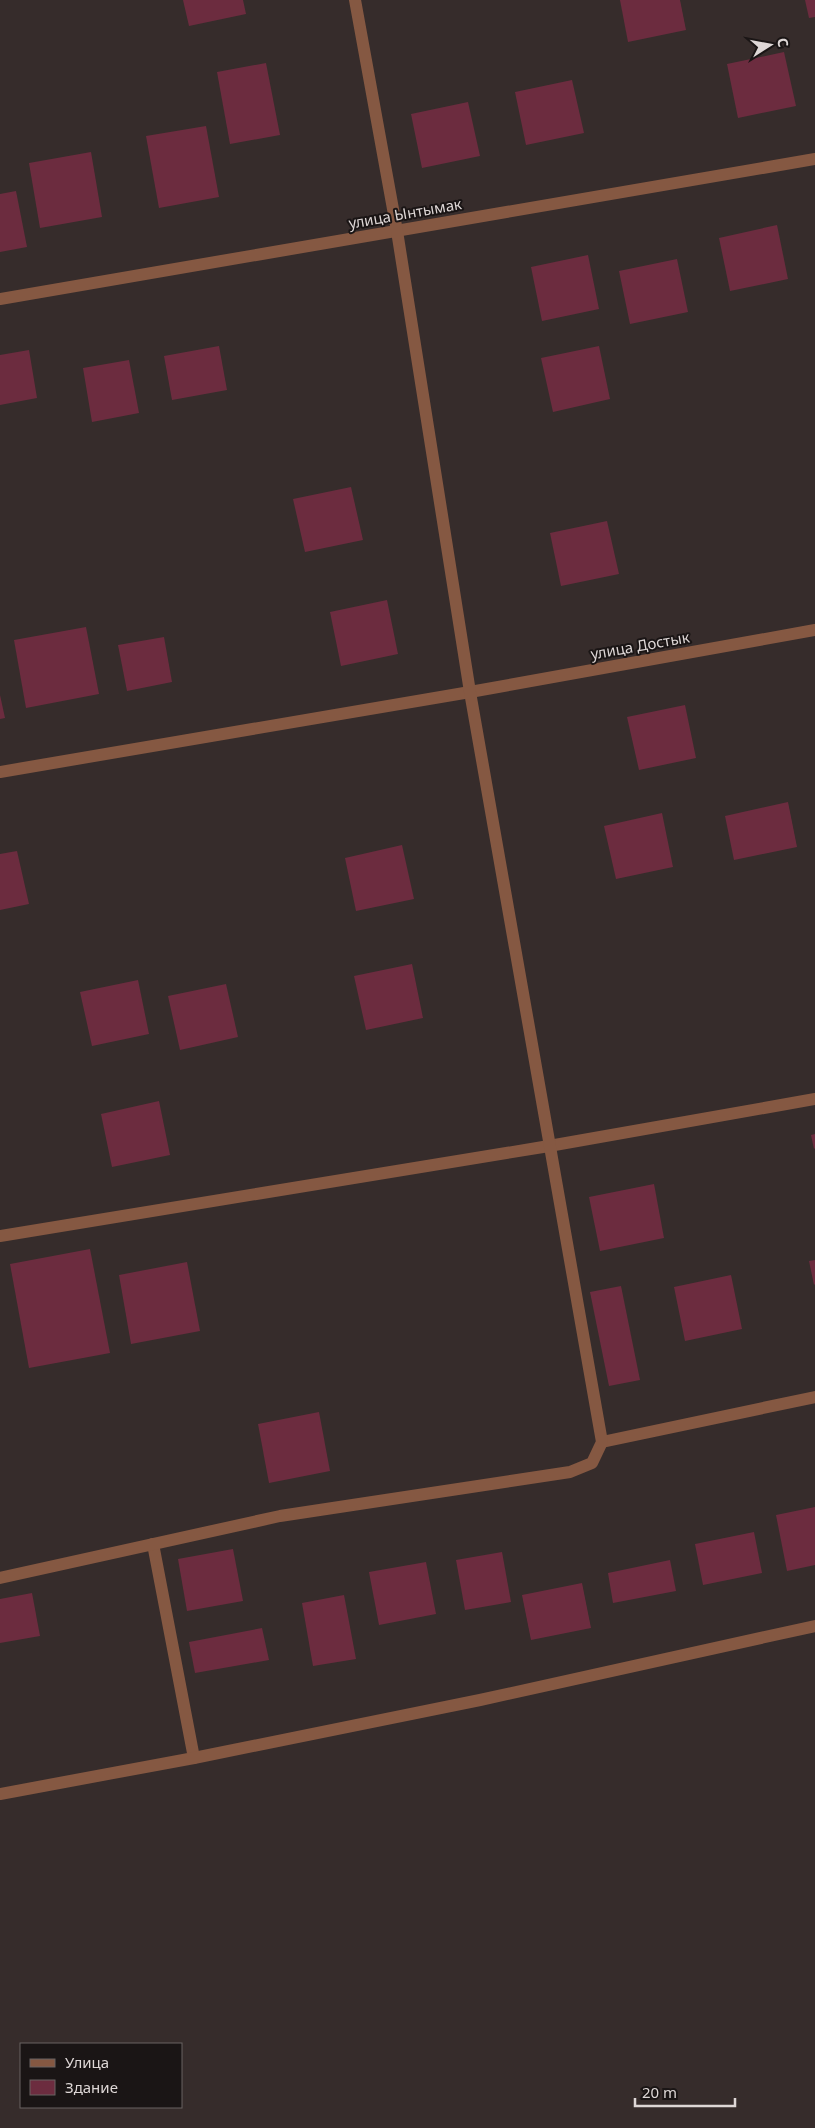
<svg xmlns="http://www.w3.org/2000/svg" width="815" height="2128" viewBox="0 0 815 2128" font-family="'Noto Sans',sans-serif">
	<rect width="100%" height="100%" fill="#362c2b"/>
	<g fill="#6c2c3f">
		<polygon points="183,0 243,0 246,14 189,26"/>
		<polygon points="620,0 680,0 686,30 628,42"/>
		<polygon points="805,0 815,0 815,17 809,18"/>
		<polygon points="784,52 796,106 738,118 727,64"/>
		<polygon points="266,63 280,135 230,144 217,72"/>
		<polygon points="572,80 584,133 526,145 515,92"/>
		<polygon points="468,102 480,156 422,168 411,114"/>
		<polygon points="206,126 219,197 159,208 146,136"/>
		<polygon points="91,152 102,217 40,228 29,163"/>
		<polygon points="16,191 27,247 0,252 0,194"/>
		<polygon points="777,225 788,279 730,291 719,238"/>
		<polygon points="588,255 599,309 542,321 531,267"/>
		<polygon points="677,259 688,312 630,324 619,271"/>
		<polygon points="219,346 227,390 172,400 164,356"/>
		<polygon points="599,346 610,399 553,412 541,358"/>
		<polygon points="29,350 37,398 0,405 0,355"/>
		<polygon points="129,360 139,413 92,422 83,368"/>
		<polygon points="351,487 363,540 305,552 293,499"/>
		<polygon points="607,521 619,574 561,586 550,533"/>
		<polygon points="387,600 398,654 341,666 330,612"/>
		<polygon points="86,627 99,694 26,708 14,640"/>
		<polygon points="164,637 172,682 127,691 118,645"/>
		<polygon points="0,695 5,718 0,719"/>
		<polygon points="685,705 696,758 639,770 627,717"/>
		<polygon points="788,802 797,847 734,860 725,816"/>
		<polygon points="662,813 673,867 616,879 604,826"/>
		<polygon points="402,845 414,899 356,911 345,858"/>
		<polygon points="17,851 29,904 0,910 0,854"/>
		<polygon points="412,964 423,1018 366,1030 354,976"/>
		<polygon points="138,980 149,1034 92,1046 80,992"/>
		<polygon points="226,984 238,1037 180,1050 168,996"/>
		<polygon points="159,1101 170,1155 112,1167 101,1114"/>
		<polygon points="815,1134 815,1148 814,1149 811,1135"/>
		<polygon points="654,1184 664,1238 600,1251 589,1197"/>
		<polygon points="90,1249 110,1353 29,1368 10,1264"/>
		<polygon points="815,1260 815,1284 814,1285 809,1261"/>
		<polygon points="187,1262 200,1331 131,1344 119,1275"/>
		<polygon points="731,1275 742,1329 685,1341 674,1287"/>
		<polygon points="621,1286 640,1380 609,1386 590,1292"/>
		<polygon points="319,1412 330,1471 269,1483 258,1424"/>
		<polygon points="815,1507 815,1565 787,1571 776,1515"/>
		<polygon points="754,1532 762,1573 703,1585 695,1544"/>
		<polygon points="233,1549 243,1601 187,1611 178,1559"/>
		<polygon points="502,1552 511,1602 465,1610 456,1560"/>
		<polygon points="670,1560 676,1591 613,1603 608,1573"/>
		<polygon points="426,1562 436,1614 379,1625 369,1572"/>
		<polygon points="582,1583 591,1628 531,1640 522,1595"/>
		<polygon points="32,1593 40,1636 0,1643 0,1599"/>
		<polygon points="344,1595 356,1659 313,1666 302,1603"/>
		<polygon points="262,1628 269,1660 195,1673 189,1642"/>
	</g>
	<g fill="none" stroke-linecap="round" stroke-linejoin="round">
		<g stroke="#855842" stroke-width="12">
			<polyline points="0,299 815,159"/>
			<polyline points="0,772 470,692 815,630"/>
			<polyline points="0,1236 549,1146 815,1099"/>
			<polyline points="602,1442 815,1397"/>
			<polyline points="153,1544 194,1758"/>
			<polyline points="0,1578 280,1516 570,1472 592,1463 602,1442 470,692 397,231 355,0"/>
			<polyline points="0,1794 194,1758 480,1700 815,1626"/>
		</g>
	</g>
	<g text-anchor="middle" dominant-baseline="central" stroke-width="4" stroke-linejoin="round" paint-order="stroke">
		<g font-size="15" fill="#ded7d6" stroke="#1a1515">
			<text transform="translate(405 213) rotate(-10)">улица Ынтымак</text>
			<text transform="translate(640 645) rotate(-10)">улица Достык</text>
		</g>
	</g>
	<rect x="20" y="2043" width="162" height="65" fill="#1a1515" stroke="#686362"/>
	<rect x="30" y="2059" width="25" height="8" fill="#855842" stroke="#686362"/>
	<text x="65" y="2068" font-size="15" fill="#ded7d6">Улица</text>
	<rect x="30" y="2080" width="25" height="15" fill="#6c2c3f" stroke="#686362"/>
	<text x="65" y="2093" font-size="15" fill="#ded7d6">Здание</text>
	<g transform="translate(770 45) rotate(79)" stroke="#1a1515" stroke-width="4" paint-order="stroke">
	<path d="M0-4L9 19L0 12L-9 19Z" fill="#ded7d6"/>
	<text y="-8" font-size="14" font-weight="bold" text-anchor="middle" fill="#ded7d6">С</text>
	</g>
	<path d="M635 2098v8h100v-8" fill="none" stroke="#ded7d6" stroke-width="2.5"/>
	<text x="642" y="2098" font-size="15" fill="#ded7d6" stroke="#1a1515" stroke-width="4" paint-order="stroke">20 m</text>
</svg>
